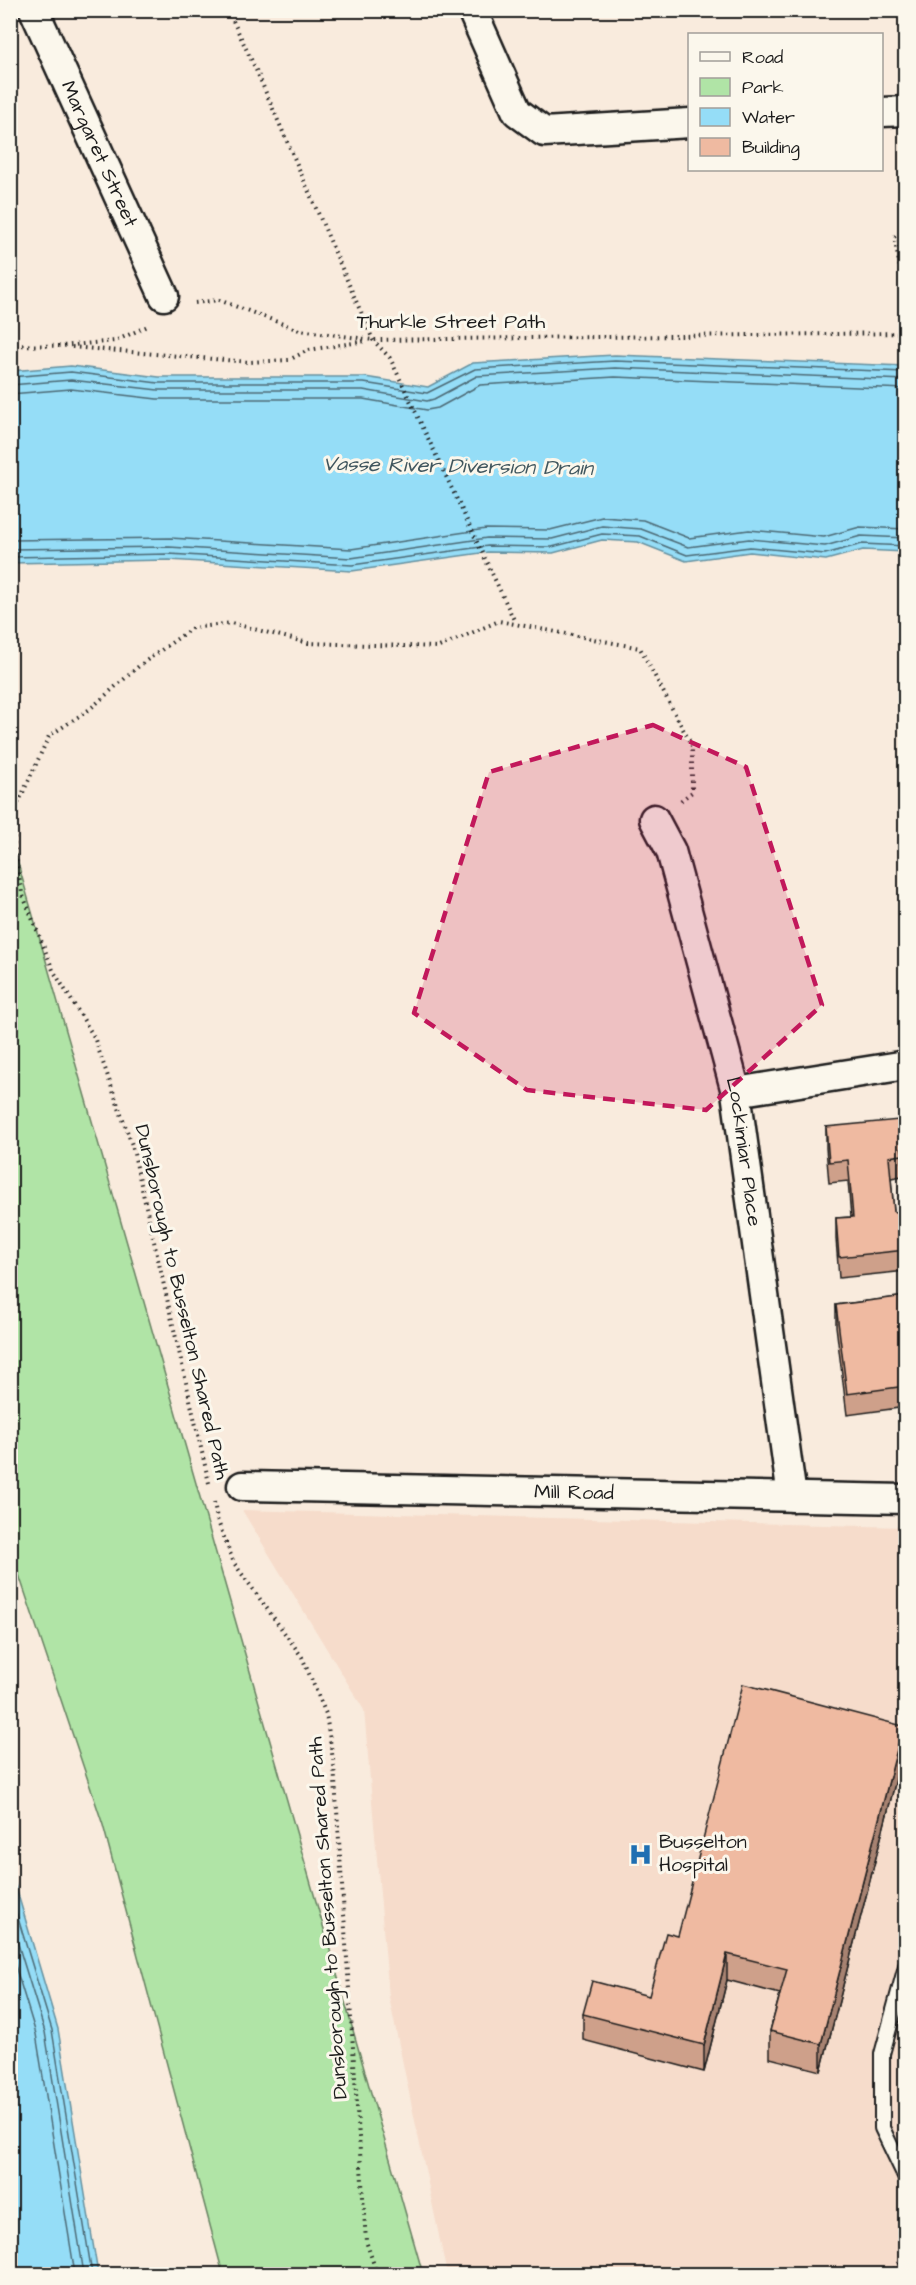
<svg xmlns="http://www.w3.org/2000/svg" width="916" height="2285" viewBox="0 0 916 2285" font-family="'Architects Daughter',sans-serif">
	<rect width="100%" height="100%" fill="#f9ebdd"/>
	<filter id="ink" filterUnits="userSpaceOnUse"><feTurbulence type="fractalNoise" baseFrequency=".0167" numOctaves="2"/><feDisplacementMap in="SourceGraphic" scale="12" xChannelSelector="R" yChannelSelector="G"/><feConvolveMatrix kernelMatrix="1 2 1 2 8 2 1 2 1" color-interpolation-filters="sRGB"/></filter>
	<g filter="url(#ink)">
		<polygon fill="#f6dccb" points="242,1510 905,1527 905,2274 447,2274 389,1997 364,1710"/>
		<polygon fill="#b0e4a6" stroke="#668061" stroke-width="1.5" points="10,839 11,839 423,2274 223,2274 103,1825 11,1551"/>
		<g fill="#95ddf7" stroke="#65909f" stroke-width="1.5">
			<polygon points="615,355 905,366 905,552 863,550 826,560 750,552 686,561 638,542 602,540 553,553 488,552 352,571 169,560 11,563 11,371 71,366 159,377 365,377 428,387 473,363"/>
			<polygon points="11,1871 58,2029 98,2274 11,2274"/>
		</g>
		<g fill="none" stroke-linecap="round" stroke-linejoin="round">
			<g stroke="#4c6974" stroke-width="1.5">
				<polyline points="10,377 71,372 158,383 364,383 427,393 475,369 615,361 906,372"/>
				<polyline points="10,385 71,380 158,390 363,390 427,401 434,399 477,376 615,368 906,380"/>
				<polyline points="10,394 71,389 157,399 363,399 427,410 438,408 480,385 615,377 906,389"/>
				<polyline points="10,540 170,538 351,549 486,529 550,530 602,517 643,520 689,538 749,530 824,537 860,527 906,529"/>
				<polyline points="10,549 169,547 351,558 487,538 552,539 602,526 641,529 688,547 749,539 825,546 861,536 906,538"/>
				<polyline points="10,557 169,554 352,565 488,546 552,547 602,534 640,536 687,555 750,547 825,554 862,544 906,546"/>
				<polyline points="10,1892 52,2030 92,2274"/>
				<polyline points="10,1918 45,2032 84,2274"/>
				<polyline points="10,1949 36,2034 75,2274"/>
			</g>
			<defs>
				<polyline id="lane" points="906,1966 882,2054 882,2128 906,2178"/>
				<g id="street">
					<path id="s1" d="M34,10l130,286"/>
					<polyline points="472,10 517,112 544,132 690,123"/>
					<polyline points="882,112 906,111"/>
					<path id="s2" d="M654,819l17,32 65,241 56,405"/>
					<polyline points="736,1092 906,1065"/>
					<path id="s3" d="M242,1486l664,13"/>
				</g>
			</defs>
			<use href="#lane" stroke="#1c1c1c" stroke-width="18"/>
			<use href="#street" stroke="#1c1c1c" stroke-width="33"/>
			<g stroke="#1c1c1c" stroke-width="4" stroke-dasharray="1.5 4.5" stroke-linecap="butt">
				<polyline points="228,10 257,72 373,340 390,358 515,622"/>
				<polyline points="906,230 894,237 906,297"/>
				<polyline points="195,303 219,300 299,330 373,340 906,333"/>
				<polyline points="10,345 62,346 115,341 150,325"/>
				<polyline points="72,347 249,362 289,360 308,350 366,341"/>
				<polyline points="209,1483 132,1145 94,1037 53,970 22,893 14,846 14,812 49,736 90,709 139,666 192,628 231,623 308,643 439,647 499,621 640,648 692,746 692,792 679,802"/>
				<polyline points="214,1502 217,1519 234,1563 302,1657 326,1714 334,1766 366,2241 377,2274"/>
				<polyline points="891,2274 906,2251"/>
			</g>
			<use href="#lane" stroke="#fbf7ec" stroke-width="14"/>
			<use href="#street" stroke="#fbf7ec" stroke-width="28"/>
		</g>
		<g fill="#cea08a" stroke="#1c1c1c" stroke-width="1.5">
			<polygon points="826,1127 902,1155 902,1176 891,1178 894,1212 906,1211 906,1271 839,1278 836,1239 836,1218 851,1217 848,1181 829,1183 826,1148"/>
			<polygon points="906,1296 906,1407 847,1415 836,1326 836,1305"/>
			<polygon points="903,1752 821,2071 770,2058 770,2031 780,1994 727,1980 704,2072 583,2040 583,2014 649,1996 678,1936"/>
		</g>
		<g fill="#a78271" stroke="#1c1c1c" stroke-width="1.5">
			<polygon points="903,1726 903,1752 821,2071 821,2044"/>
			<polygon points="727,1954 727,1980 704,2072 704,2045"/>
		</g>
		<g fill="#efbaa1" stroke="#1c1c1c" stroke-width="1.5">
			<polygon points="899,1120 902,1155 889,1157 894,1212 906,1211 906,1250 839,1257 836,1218 853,1217 848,1160 829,1162 826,1127"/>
			<polygon points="906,1296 906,1386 847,1394 836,1305"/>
			<polygon points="743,1684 903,1726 821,2044 770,2031 787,1969 727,1954 704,2045 583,2014 592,1981 649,1996 666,1933 678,1936"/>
		</g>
	</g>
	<path fill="#c2185b" fill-opacity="0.2" stroke="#c2185b" stroke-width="4.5" stroke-dasharray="12 8" stroke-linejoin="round" d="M653,725l93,42 76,238 -116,105 -179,-20 -113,-77 75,-241z"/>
	<defs>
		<symbol id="hospital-bare" viewBox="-9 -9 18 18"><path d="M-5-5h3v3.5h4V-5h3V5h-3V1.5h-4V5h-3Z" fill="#1f6fb2" stroke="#fbf7ec" stroke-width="2.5" paint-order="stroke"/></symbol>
	</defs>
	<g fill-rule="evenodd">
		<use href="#hospital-bare" x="624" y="1838" width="33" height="33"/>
	</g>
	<g text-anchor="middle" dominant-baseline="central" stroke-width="6" stroke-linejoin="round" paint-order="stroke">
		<g font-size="20" fill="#1c1c1c" stroke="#fbf7ec">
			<text stroke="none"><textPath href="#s1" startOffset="158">Margaret Street</textPath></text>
			<text x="451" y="322">Thurkle Street Path</text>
			<text stroke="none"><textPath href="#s2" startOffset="346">Lockimiar Place</textPath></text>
			<text transform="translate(182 1302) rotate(77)">Dunsborough to Busselton Shared Path</text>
			<text stroke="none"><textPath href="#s3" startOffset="332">Mill Road</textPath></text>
			<text transform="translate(328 1918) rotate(-94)">Dunsborough to Busselton Shared Path</text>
		</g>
		<g font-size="20" fill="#1c1c1c" stroke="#fbf7ec" text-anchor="start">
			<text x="659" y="1842">Busselton<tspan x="659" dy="23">Hospital</tspan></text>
		</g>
		<g font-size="21" font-style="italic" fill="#40565e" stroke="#fbf7ec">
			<text transform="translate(458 466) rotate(1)">Vasse River Diversion Drain</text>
		</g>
	</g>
	<rect width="916" height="2285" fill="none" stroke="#fbf7ec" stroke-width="36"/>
	<rect x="18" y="18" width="880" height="2249" fill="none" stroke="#1c1c1c" stroke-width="2" filter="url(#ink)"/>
	<rect x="688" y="33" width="195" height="138" fill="#fbf7ec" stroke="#a29f99" stroke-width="1.5"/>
	<rect x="700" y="52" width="30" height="9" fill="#fbf7ec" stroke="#a29f99" stroke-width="1.5"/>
	<text x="742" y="63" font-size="18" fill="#1c1c1c">Road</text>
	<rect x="700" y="78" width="30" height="18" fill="#b0e4a6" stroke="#a29f99" stroke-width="1.5"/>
	<text x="742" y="93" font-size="18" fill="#1c1c1c">Park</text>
	<rect x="700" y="108" width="30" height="18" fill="#95ddf7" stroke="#a29f99" stroke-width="1.5"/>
	<text x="742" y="123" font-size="18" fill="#1c1c1c">Water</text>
	<rect x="700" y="138" width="30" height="18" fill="#efbaa1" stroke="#a29f99" stroke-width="1.5"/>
	<text x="742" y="153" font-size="18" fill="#1c1c1c">Building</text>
</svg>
